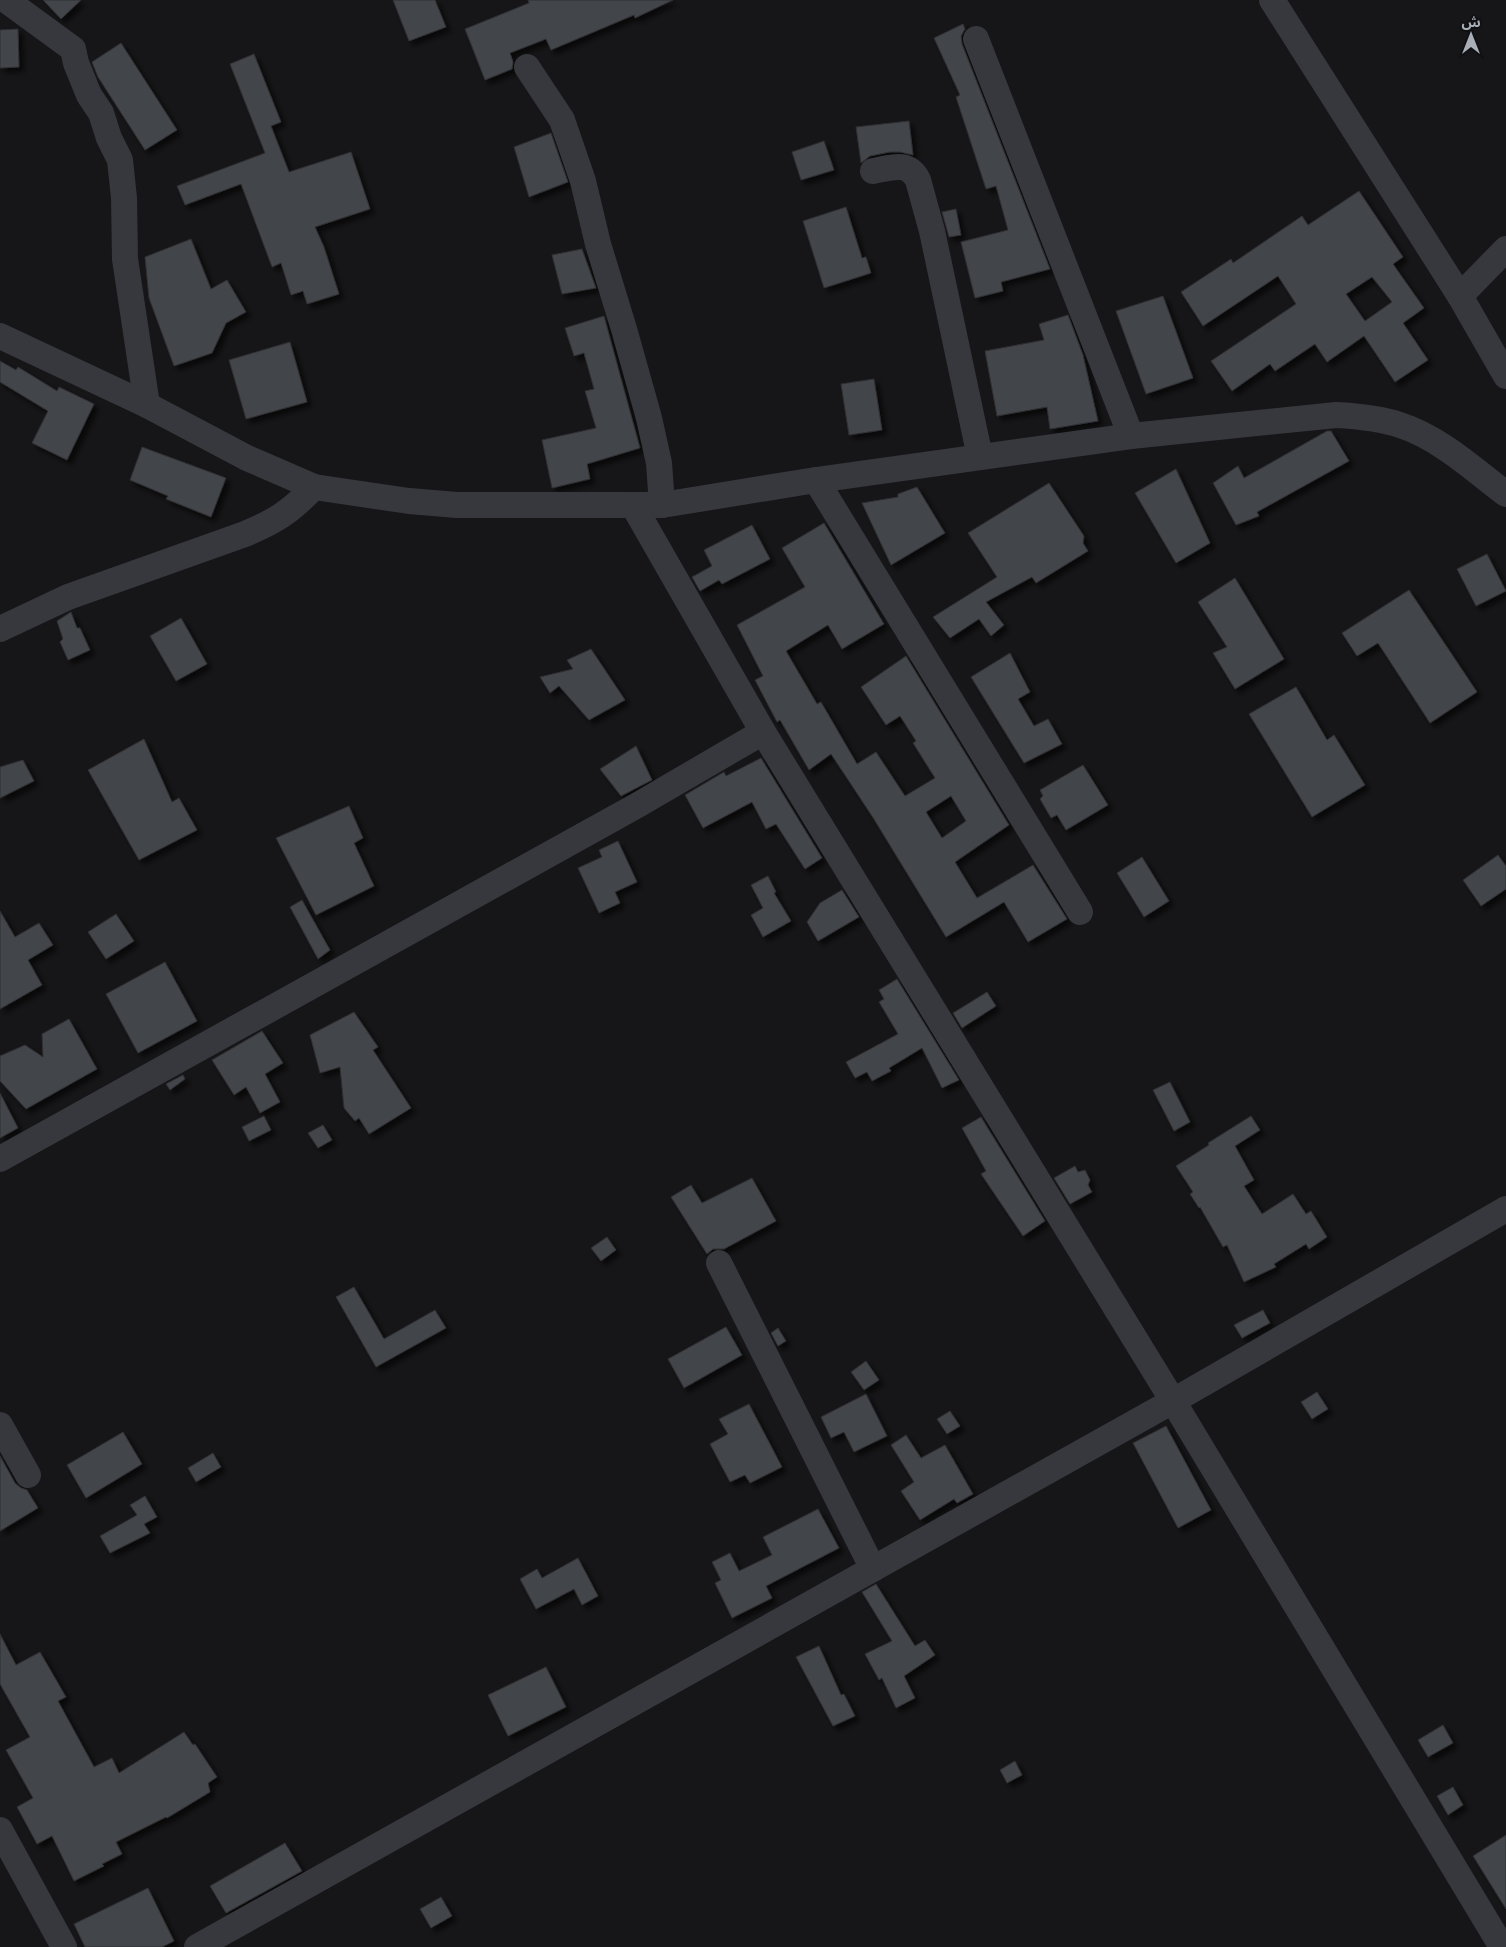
<svg xmlns="http://www.w3.org/2000/svg" width="1506" height="1947" viewBox="0 0 1506 1947" font-family="Barlow,'Noto Sans Arabic',sans-serif">
	<defs>
		<filter id="shadow"><feDropShadow dx="4.5" dy="4.5" stdDeviation="2.5" flood-color="#0009"/></filter>
	</defs>
	<rect width="100%" height="100%" fill="#161618"/>
	<g fill="#424448" stroke="#303034" fill-rule="evenodd" filter="url(#shadow)">
		<polygon points="43,0 81,0 61,19"/>
		<polygon points="393,0 435,0 446,27 409,41"/>
		<polygon points="528,0 673,0 635,18 634,15 551,50 546,39 510,53 513,62 512,69 485,80 465,29 529,3"/>
		<polygon points="963,24 965,29 961,36 962,44 1050,269 1001,282 1003,291 975,298 961,242 1008,230 996,186 986,189 956,97 960,95 934,38"/>
		<polygon points="18,29 19,67 0,68 0,30"/>
		<polygon points="121,43 177,130 145,150 98,77 92,62"/>
		<polygon points="254,54 281,122 271,126 289,172 351,152 370,209 315,227 324,247 339,294 307,304 303,291 291,295 281,263 272,267 241,184 185,205 177,186 265,153 230,64"/>
		<polygon points="909,121 913,155 900,152 890,152 870,156 861,163 856,127"/>
		<polygon points="551,133 568,182 529,197 514,147"/>
		<polygon points="824,141 834,170 801,180 792,152"/>
		<path d="M1359,191l44,66 -10,7 31,44 -21,15 25,37 -33,22 -31,-46 -37,26 -12,-18 -40,27 -5,-7 -38,27 -21,-30 85,-57 -18,-28 -75,50 -22,-34 50,-33 2,4 69,-47 6,9zM1372,277l20,25 -27,19 -19,-27z"/>
		<polygon points="846,207 862,258 866,257 871,273 824,288 803,221"/>
		<polygon points="956,209 961,235 949,237 942,212"/>
		<polygon points="191,239 211,289 227,280 246,312 226,323 212,353 174,366 149,298 145,257"/>
		<polygon points="582,249 596,288 562,294 552,255"/>
		<polygon points="1163,296 1193,378 1146,394 1116,311"/>
		<polygon points="1068,315 1083,355 1098,421 1050,429 1047,407 997,416 985,351 1044,340 1039,324"/>
		<polygon points="604,316 640,448 587,464 590,479 552,488 542,440 596,428 585,391 594,389 584,353 574,356 565,328"/>
		<polygon points="290,342 307,402 246,419 229,360"/>
		<polygon points="0,361 16,370 18,367 57,391 59,387 94,404 67,460 32,443 48,411 0,382"/>
		<polygon points="874,379 882,430 849,435 841,384"/>
		<polygon points="1327,431 1331,431 1349,461 1257,512 1259,516 1236,525 1213,483 1238,466 1244,478"/>
		<polygon points="142,447 226,478 211,517 166,499 168,496 130,480"/>
		<polygon points="1176,469 1210,543 1176,563 1135,493"/>
		<polygon points="1049,483 1084,536 1083,543 1088,551 1036,583 1032,577 986,602 1004,625 991,636 979,619 950,638 933,617 997,577 968,533"/>
		<polygon points="917,487 945,533 891,565 862,503 898,497 898,494"/>
		<path d="M824,523l60,101 -42,25 -14,-24 -42,26 31,53 4,-2 36,62 19,-12 29,44 30,-18 -22,-35 3,-2 -16,-25 -14,9 -25,-38 45,-31 103,169 -54,37 22,36 56,-33 34,54 -39,23 -24,-40 -58,35 -74,-121 -41,-62 -22,16 -29,-50 -3,2 -22,-42 8,-4 -26,-51 68,-38 -23,-39zM951,796l15,25 -24,17 -16,-26z"/>
		<polygon points="752,525 770,559 722,584 719,580 700,591 692,577 712,566 704,550"/>
		<polygon points="1487,554 1506,591 1476,606 1457,569"/>
		<polygon points="1235,578 1284,659 1235,689 1213,653 1227,647 1198,602"/>
		<polygon points="1409,590 1477,692 1430,723 1378,643 1357,656 1342,633"/>
		<polygon points="71,612 77,628 80,628 90,650 68,660 60,642 63,639 57,621"/>
		<polygon points="181,618 207,664 176,681 150,636"/>
		<polygon points="591,649 625,700 589,720 559,686 550,693 540,677 573,669 567,660"/>
		<polygon points="1010,653 1030,692 1018,699 1034,726 1048,719 1062,744 1024,763 971,677"/>
		<polygon points="1296,687 1327,740 1334,735 1365,785 1312,817 1249,714"/>
		<polygon points="144,739 172,802 179,798 197,830 139,860 88,770"/>
		<polygon points="636,746 652,780 621,796 600,769"/>
		<polygon points="761,758 822,858 805,869 776,824 766,829 752,802 703,828 685,795 724,772 726,776"/>
		<polygon points="23,760 34,781 0,798 0,767"/>
		<polygon points="1083,765 1108,805 1066,830 1057,815 1051,818 1040,799 1043,796 1040,790"/>
		<polygon points="349,806 363,838 354,843 374,886 316,915 276,838"/>
		<polygon points="618,841 637,882 615,892 620,903 599,913 578,868 602,857 599,850"/>
		<polygon points="1498,855 1506,866 1506,889 1481,906 1463,880"/>
		<polygon points="1142,857 1169,901 1144,917 1117,873"/>
		<polygon points="768,876 776,892 774,893 791,921 763,937 751,915 763,908 751,885"/>
		<polygon points="842,890 859,917 818,941 807,922 820,903"/>
		<polygon points="302,900 330,950 318,959 290,907"/>
		<polygon points="0,911 15,937 39,923 53,945 28,960 42,985 0,1009"/>
		<polygon points="116,914 134,941 106,959 88,932"/>
		<polygon points="165,962 197,1021 138,1053 106,994"/>
		<polygon points="897,979 959,1080 942,1088 922,1048 889,1068 891,1071 872,1081 867,1072 855,1078 846,1062 898,1034 879,1002 884,999 879,990"/>
		<polygon points="987,992 996,1006 962,1028 953,1013"/>
		<polygon points="354,1012 378,1047 373,1050 411,1108 369,1134 359,1118 355,1121 344,1108 340,1067 320,1073 310,1035"/>
		<polygon points="69,1019 97,1069 26,1109 0,1081 0,1056 25,1045 43,1057 42,1034"/>
		<polygon points="262,1031 283,1063 265,1074 280,1102 260,1113 246,1087 234,1095 212,1060"/>
		<polygon points="183,1075 185,1079 170,1090 166,1084"/>
		<polygon points="1170,1082 1190,1122 1174,1131 1153,1090"/>
		<polygon points="0,1093 18,1128 0,1138"/>
		<polygon points="264,1116 271,1130 249,1141 242,1127"/>
		<polygon points="1251,1116 1260,1130 1235,1146 1254,1180 1244,1186 1262,1214 1293,1194 1306,1214 1311,1211 1327,1237 1309,1249 1306,1244 1274,1264 1276,1267 1244,1282 1227,1245 1223,1247 1200,1207 1199,1208 1190,1194 1193,1192 1176,1166 1209,1145 1208,1143"/>
		<polygon points="981,1117 1045,1221 1023,1236 981,1174 986,1171 962,1128"/>
		<polygon points="323,1125 332,1140 318,1148 308,1133"/>
		<polygon points="1075,1166 1078,1172 1085,1170 1090,1180 1088,1185 1092,1192 1070,1204 1054,1178"/>
		<polygon points="752,1178 776,1221 724,1249 713,1249 707,1254 671,1197 691,1185 702,1203"/>
		<polygon points="607,1237 616,1250 601,1261 591,1248"/>
		<polygon points="354,1287 384,1339 435,1310 446,1328 376,1367 336,1297"/>
		<polygon points="1263,1310 1270,1323 1242,1338 1234,1325"/>
		<polygon points="726,1327 742,1355 684,1388 668,1359"/>
		<polygon points="778,1328 786,1341 778,1346 771,1333"/>
		<polygon points="866,1361 879,1380 864,1390 851,1372"/>
		<polygon points="1317,1392 1328,1409 1312,1419 1301,1402"/>
		<polygon points="866,1394 887,1436 854,1452 844,1432 831,1438 821,1417"/>
		<polygon points="749,1404 782,1467 750,1483 745,1475 730,1482 710,1444 728,1434 719,1419"/>
		<polygon points="950,1411 960,1426 947,1434 937,1419"/>
		<polygon points="1166,1426 1211,1510 1178,1528 1133,1443"/>
		<polygon points="123,1432 142,1464 86,1498 67,1465"/>
		<polygon points="906,1435 921,1458 945,1445 973,1494 957,1503 954,1499 920,1520 901,1491 914,1482 891,1445"/>
		<polygon points="213,1453 221,1467 196,1482 188,1468"/>
		<polygon points="0,1456 15,1483 21,1488 27,1490 38,1508 0,1531"/>
		<polygon points="145,1496 157,1517 144,1524 150,1533 110,1553 100,1536 137,1515 130,1505"/>
		<polygon points="818,1509 839,1548 766,1586 772,1598 732,1618 715,1583 721,1580 712,1562 730,1553 739,1571 772,1555 763,1537"/>
		<polygon points="578,1558 598,1596 582,1605 574,1589 536,1609 520,1579 537,1569 542,1578"/>
		<polygon points="876,1584 915,1646 925,1640 935,1655 904,1676 915,1698 896,1708 882,1678 879,1680 865,1654 892,1641 862,1592"/>
		<polygon points="0,1634 16,1665 40,1652 66,1697 58,1701 94,1767 112,1758 119,1773 184,1732 193,1745 195,1744 217,1777 208,1783 210,1792 167,1818 166,1817 116,1842 122,1854 102,1864 104,1866 74,1881 52,1836 37,1844 17,1807 33,1798 6,1750 30,1737 0,1684"/>
		<polygon points="819,1646 841,1695 844,1694 855,1716 833,1726 796,1657"/>
		<polygon points="546,1667 566,1707 508,1736 488,1695"/>
		<polygon points="1443,1725 1453,1743 1428,1757 1418,1740"/>
		<polygon points="1015,1761 1022,1775 1007,1783 1000,1770"/>
		<polygon points="1453,1787 1463,1805 1448,1815 1437,1796"/>
		<polygon points="1506,1835 1506,1909 1473,1856"/>
		<polygon points="285,1843 302,1871 226,1913 210,1886"/>
		<polygon points="148,1888 174,1941 162,1947 85,1947 74,1924"/>
		<polygon points="441,1897 452,1916 431,1928 420,1909"/>
	</g>
	<g fill="none" stroke-linecap="round" stroke-linejoin="round">
		<g stroke="#37383d" stroke-width="26">
			<polyline points="6,0 73,49 76,63 89,95 101,113 109,138 120,160 124,198 125,259 147,405"/>
			<polyline points="1272,0 1460,296 1506,376"/>
			<polyline points="976,39 1131,436"/>
			<polyline points="527,67 562,120 583,181 598,244 624,329 649,418 659,463 662,505"/>
			<path d="M873,171c17,-3 35,-11 45,9l14,51 48,226"/>
			<polyline points="1460,296 1506,249"/>
			<path d="M0,336l147,69 100,53 67,29 95,14 48,4h205l154,-25 315,-44 205,-21c21,1 43,3 64,10 40,13 73,44 106,69"/>
			<polyline points="816,480 1080,912"/>
			<polyline points="633,505 763,732 1173,1401 1502,1947"/>
			<path d="M0,629l68,-32 177,-63c31,-13 45,-22 69,-47"/>
			<polyline points="0,1159 636,806 763,732"/>
			<polyline points="719,1263 873,1569"/>
			<polyline points="0,1425 28,1475"/>
			<polyline points="0,1830 64,1947"/>
			<polyline points="197,1947 1173,1401 1506,1209"/>
		</g>
	</g>
	<g transform="translate(1471 35)" stroke="#111113" stroke-width="4" paint-order="stroke">
	<path d="M0-4L9 19L0 12L-9 19Z" fill="#a8afb8"/>
	<text y="-8" font-size="14" font-weight="bold" text-anchor="middle" fill="#a8afb8">ش</text>
	</g>
</svg>
